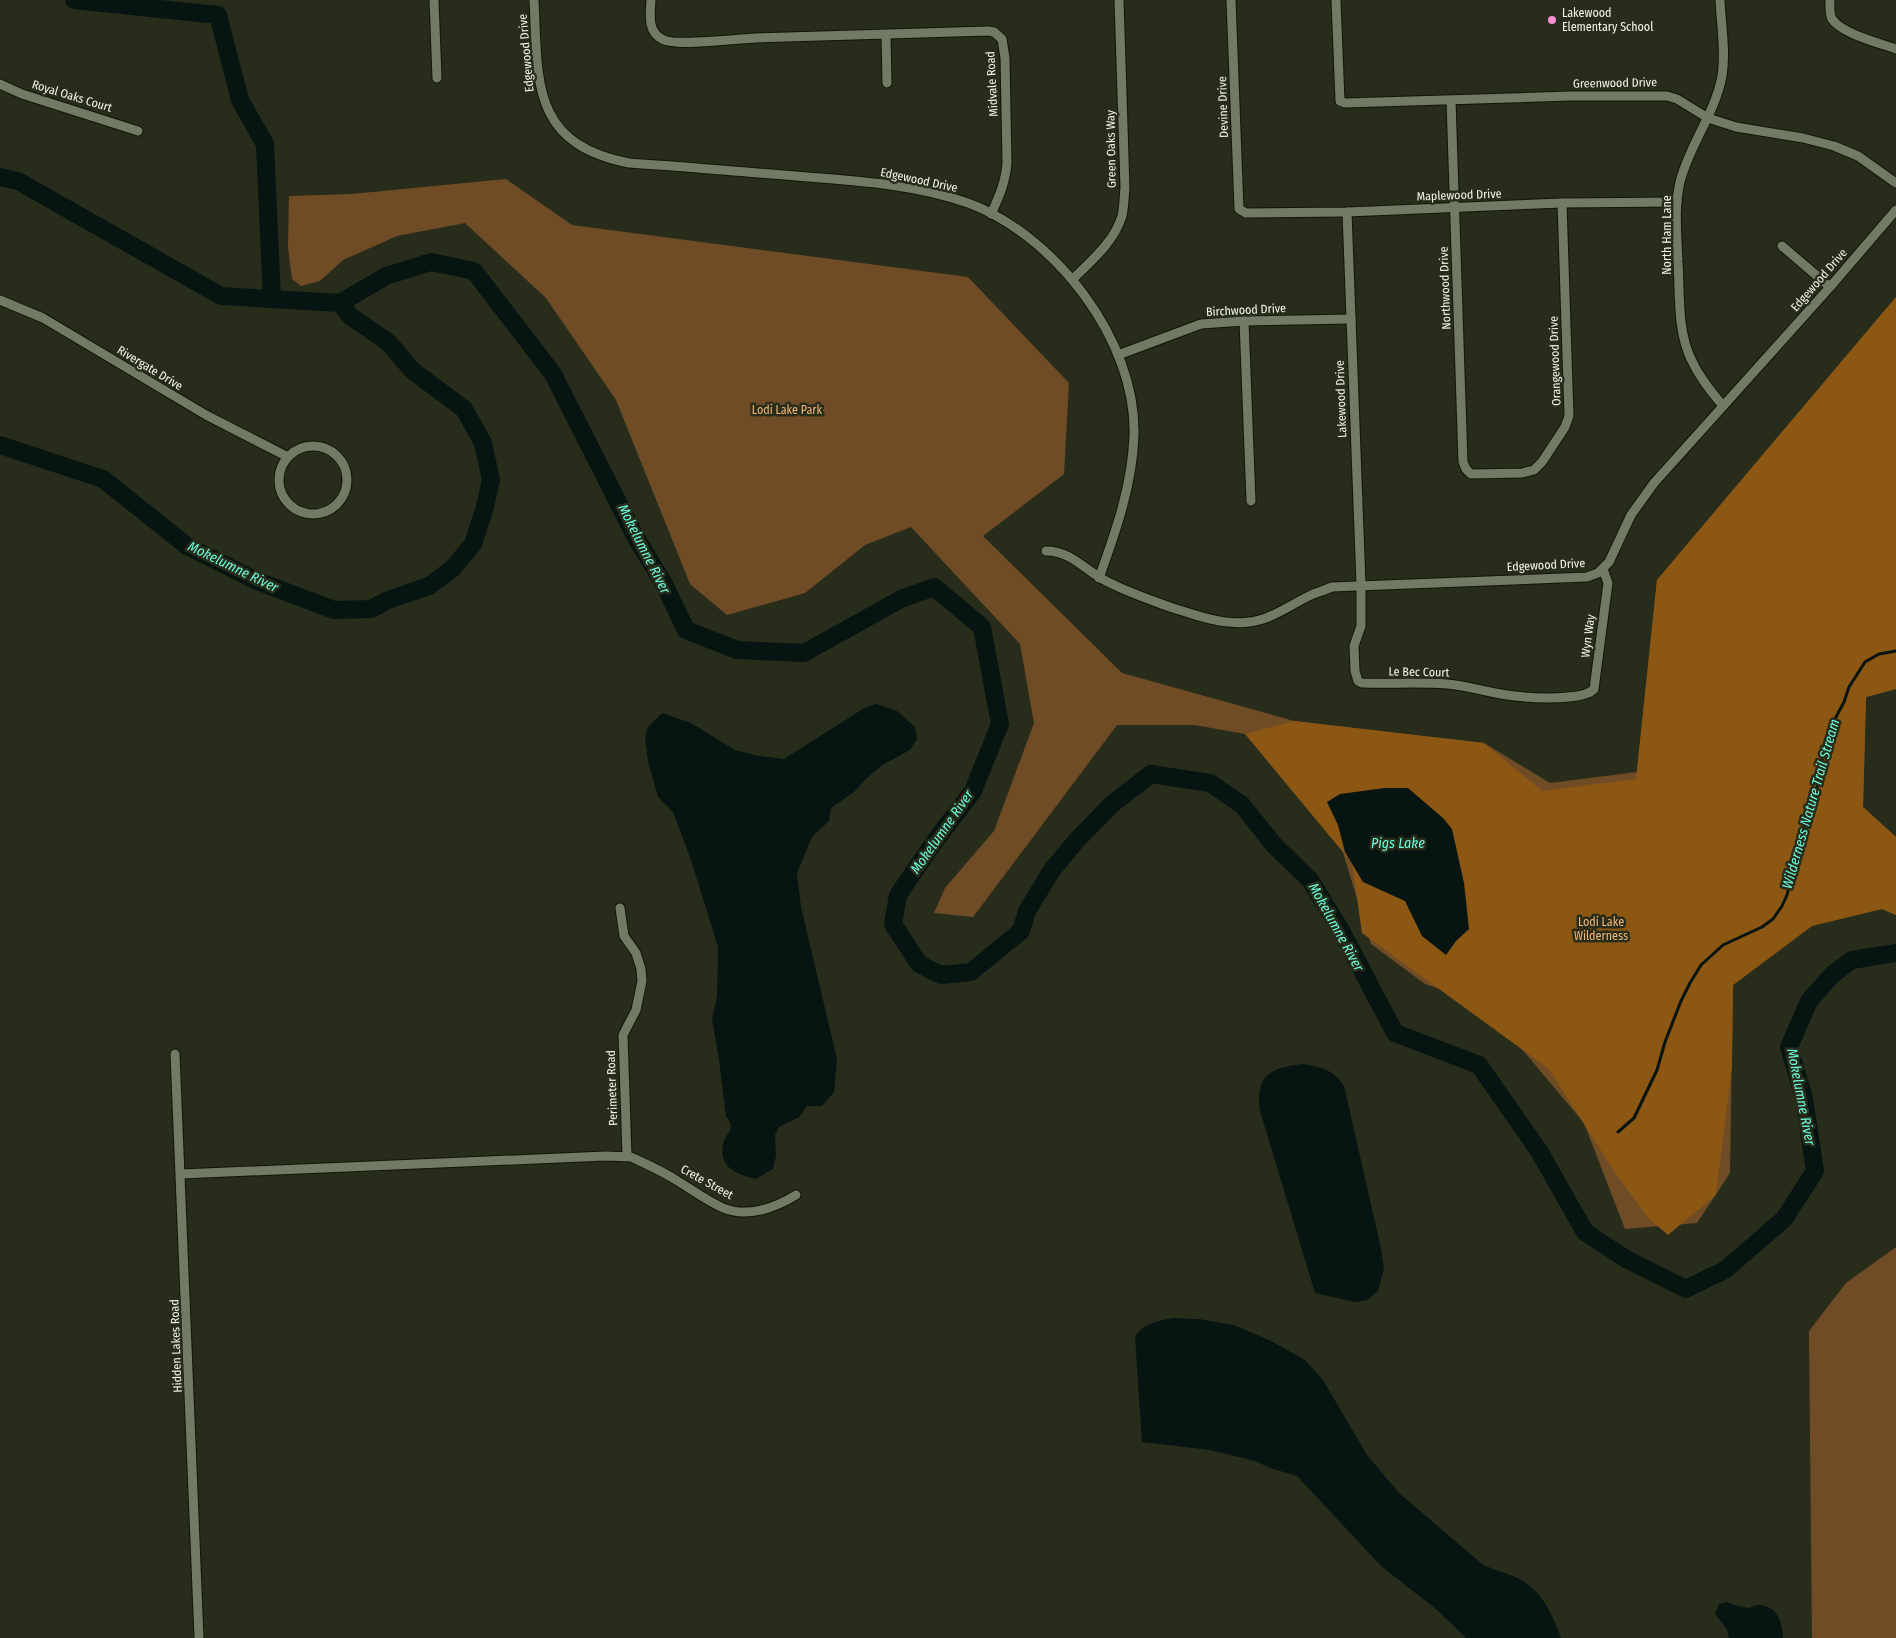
<svg xmlns="http://www.w3.org/2000/svg" width="1896" height="1638" viewBox="0 0 1896 1638" font-family="'Fira Sans Condensed',sans-serif">
	<rect width="100%" height="100%" fill="#282d1b"/>
	<g fill="#704c26">
		<polygon points="506,179 572,225 968,277 1069,383 1064,474 983,536 1122,673 1294,721 1484,743 1550,783 1637,772 1657,580 1896,297 1896,689 1866,697 1863,807 1896,837 1896,915 1882,909 1835,908 1733,985 1730,1173 1697,1223 1625,1229 1584,1123 1484,1004 1425,984 1371,944 1325,794 1262,737 1195,725 1117,725 973,917 934,913 945,888 994,831 1034,723 1020,644 911,527 865,545 805,593 727,615 690,584 616,400 546,298 465,223 397,236 343,260 320,281 301,286 292,279 288,247 289,196 352,194"/>
		<polygon points="1896,1247 1896,1638 1812,1638 1809,1331 1846,1283"/>
	</g>
	<polygon fill="#8c5613" points="1896,297 1896,689 1866,697 1863,807 1896,837 1896,915 1882,909 1812,926 1733,985 1732,1067 1716,1195 1668,1235 1648,1218 1614,1171 1549,1069 1362,933 1352,863 1245,734 1294,721 1484,743 1542,791 1636,779 1657,580"/>
	<g fill="#071512">
		<path d="M877,704l20,7 18,16 2,12 -7,11 -29,16 -15,13 -12,13 -23,16 -2,13 -17,16 -15,36 4,34 36,152 -3,33 -12,14h-15l-8,11 -20,10 -4,8 1,21 -3,13 -17,10c-18,-4 -38,-11 -33,-35 3,-11 14,-16 3,-27l-7,-57 -7,-41 5,-23 1,-49 -27,-87 -18,-48 -15,-15 -10,-36 -3,-25 3,-9 14,-14 29,10 44,27 24,6 25,3 82,-52z"/>
		<polygon points="1385,788 1408,788 1443,818 1452,829 1464,883 1469,929 1456,941 1446,955 1422,936 1405,901 1363,882 1345,852 1338,825 1327,802 1340,794"/>
		<path d="M1302,1064c20,3 30,5 42,22l37,162 3,21 -6,22 -11,9 -12,2 -40,-9 -55,-182c-5,-36 10,-43 42,-47z"/>
		<path d="M1173,1318l26,1 35,6 35,15 36,20 18,20 44,75 32,38 83,71c11,6 22,8 33,13 26,11 37,36 46,61h-95l-29,-28 -56,-44 -84,-90 -27,-8 -15,-7 -45,-11 -68,-8 -7,-105c8,-14 23,-16 38,-19z"/>
		<path d="M1726,1602c7,2 16,6 23,6 4,-1 7,-4 12,-3 18,3 21,18 22,33h-54l-2,-9 -12,-15 4,-10z"/>
	</g>
	<g fill="none" stroke-linecap="round" stroke-linejoin="round">
		<polyline stroke="#071512" stroke-width="3" points="1618,1132 1634,1118 1657,1070 1665,1042 1681,1001 1690,983 1701,965 1723,945 1762,927 1773,919 1782,906 1787,895 1802,834 1815,799 1825,743 1828,732 1844,702 1849,687 1865,662 1879,654 1896,651"/>
		<g stroke="#071512" stroke-width="18">
			<polyline points="74,0 218,15 240,100 265,144 272,299"/>
			<polyline points="0,177 18,181 221,296 340,303"/>
			<polyline points="0,445 103,479 187,546 257,581 334,610 371,609 388,600 429,586 452,569 473,544 485,507 491,480 483,443 464,409 413,371 388,342 350,316 340,303 386,276 431,262 474,271 553,374 635,536 664,584 686,630 737,650 804,653 901,599 934,587 982,627 1000,724 973,791 935,841 898,895 893,924 919,964 941,975 971,972 1021,931 1027,911 1052,870 1077,840 1112,804 1151,774 1210,783 1242,805 1274,845 1310,880 1339,927 1395,1033 1479,1065 1539,1151 1585,1232 1626,1259 1686,1289 1725,1270 1784,1219 1815,1171 1804,1098 1789,1047 1809,1001 1833,974 1852,960 1896,953"/>
		</g>
		<defs>
			<g id="minor">
				<polyline points="434,0 437,78"/>
				<path d="M534,0c4,82 -3,144 95,163 59,4 119,9 178,14 54,4 109,8 161,26 87,32 169,138 166,233 -2,50 -18,95 -35,142"/>
				<path d="M651,0c-1,15 -4,33 13,40 13,6 73,-1 91,-2 78,-3 156,-4 233,-7l6,1 8,7 3,19 2,104c-1,19 -8,35 -16,52"/>
				<polyline points="1231,0 1239,209 1246,213 1347,212 1562,203 1677,202"/>
				<polyline points="1336,0 1340,101 1345,103 1571,96 1667,96 1677,99 1708,118 1736,127 1803,138 1834,146 1858,156 1896,183"/>
				<path d="M1720,0c1,24 6,52 2,76 -7,38 -33,69 -42,106 -6,25 -3,54 -2,80 2,31 -1,68 13,97 8,18 20,32 32,47"/>
				<path d="M1830,0c0,6 -1,14 2,19 10,15 48,24 64,30"/>
				<polyline points="886,35 887,83"/>
				<polyline points="0,84 22,94 138,131"/>
				<polyline points="1451,101 1463,462 1466,469 1471,474 1522,473 1534,470 1542,462 1565,427 1569,416 1562,203"/>
				<path d="M1347,212l14,372v42l-7,20 1,25 3,10 4,2c29,1 57,-1 85,1 24,2 45,10 68,12 17,2 69,5 79,-7l14,-106 -5,-14"/>
				<polyline points="1782,246 1830,287"/>
				<path d="M1073,279c19,-19 41,-37 49,-63 2,-9 2,-19 3,-28l-6,-188"/>
				<polyline points="0,300 43,318 206,415 288,457"/>
				<polyline points="1244,321 1251,501"/>
				<polyline points="1118,355 1201,324 1244,321 1351,319"/>
				<circle cx="313" cy="480" r="34"/>
				<path d="M1046,551c26,0 38,19 60,30 21,11 42,18 64,26 32,10 63,23 96,11 16,-6 30,-16 45,-23 7,-3 14,-5 21,-8l255,-10 11,-4 11,-11 22,-47 23,-32 176,-196 66,-77"/>
				<polyline points="620,908 624,936 636,953 641,969 642,981 636,1010 623,1035 627,1156"/>
				<polyline points="175,1054 199,1638"/>
				<path d="M181,1174l425,-18 25,1c15,7 31,14 45,23 15,9 31,21 47,28 24,10 52,0 73,-13"/>
			</g>
		</defs>
		<use href="#minor" stroke="#111505" stroke-width="11"/>
		<use href="#minor" stroke="#727964" stroke-width="9"/>
	</g>
	<circle fill="#f590d1" stroke="#282d1b" stroke-width="2" cx="1552" cy="20" r="5"/>
	<g text-anchor="middle" dominant-baseline="central" stroke-width="5" stroke-linejoin="round" paint-order="stroke">
		<g font-size="12" fill="#f3f6eb" stroke="#282d1b" text-anchor="start">
			<text x="1562" y="13">Lakewood<tspan x="1562" dy="14">Elementary School</tspan></text>
		</g>
		<g font-size="12" fill="#f3f6eb" stroke="#282d1b">
			<text transform="translate(526 53) rotate(-95)">Edgewood Drive</text>
			<text transform="translate(1615 83) rotate(-1)">Greenwood Drive</text>
			<text transform="translate(992 84) rotate(-93)">Midvale Road</text>
			<text transform="translate(72 96) rotate(17)">Royal Oaks Court</text>
			<text transform="translate(1223 107) rotate(-92)">Devine Drive</text>
			<text transform="translate(1111 149) rotate(-91)">Green Oaks Way</text>
			<text transform="translate(919 180) rotate(12)">Edgewood Drive</text>
			<text transform="translate(1459 195) rotate(-2)">Maplewood Drive</text>
			<text transform="translate(1667 235) rotate(-90)">North Ham Lane</text>
			<text transform="translate(1819 280) rotate(-49)">Edgewood Drive</text>
			<text transform="translate(1445 288) rotate(-92)">Northwood Drive</text>
			<text transform="translate(1246 310) rotate(-3)">Birchwood Drive</text>
			<text transform="translate(1555 361) rotate(-92)">Orangewood Drive</text>
			<text transform="translate(150 368) rotate(31)">Rivergate Drive</text>
			<text transform="translate(1341 399) rotate(-92)">Lakewood Drive</text>
			<text transform="translate(1546 565) rotate(-3)">Edgewood Drive</text>
			<text transform="translate(1588 636) rotate(-83)">Wyn Way</text>
			<text transform="translate(1419 672) rotate(1)">Le Bec Court</text>
			<text transform="translate(612 1088) rotate(-92)">Perimeter Road</text>
			<text transform="translate(707 1182) rotate(29)">Crete Street</text>
			<text transform="translate(176 1346) rotate(-92)">Hidden Lakes Road</text>
		</g>
		<g font-size="12" fill="#f5b778" stroke="#282d1b">
			<text x="787" y="410">Lodi Lake Park</text>
			<text x="1601" y="922">Lodi Lake<tspan x="1601" dy="14">Wilderness</tspan></text>
		</g>
		<g font-size="14" font-style="italic" fill="#6cffdf" stroke="#282d1b">
			<text transform="translate(644 549) rotate(63)">Mokelumne River</text>
			<text transform="translate(233 567) rotate(26)">Mokelumne River</text>
			<text transform="translate(1811 804) rotate(-74)">Wilderness Nature Trail Stream</text>
			<text transform="translate(942 832) rotate(-55)">Mokelumne River</text>
			<text x="1398" y="843">Pigs Lake</text>
			<text transform="translate(1336 927) rotate(61)">Mokelumne River</text>
			<text transform="translate(1801 1097) rotate(79)">Mokelumne River</text>
		</g>
	</g>
</svg>
